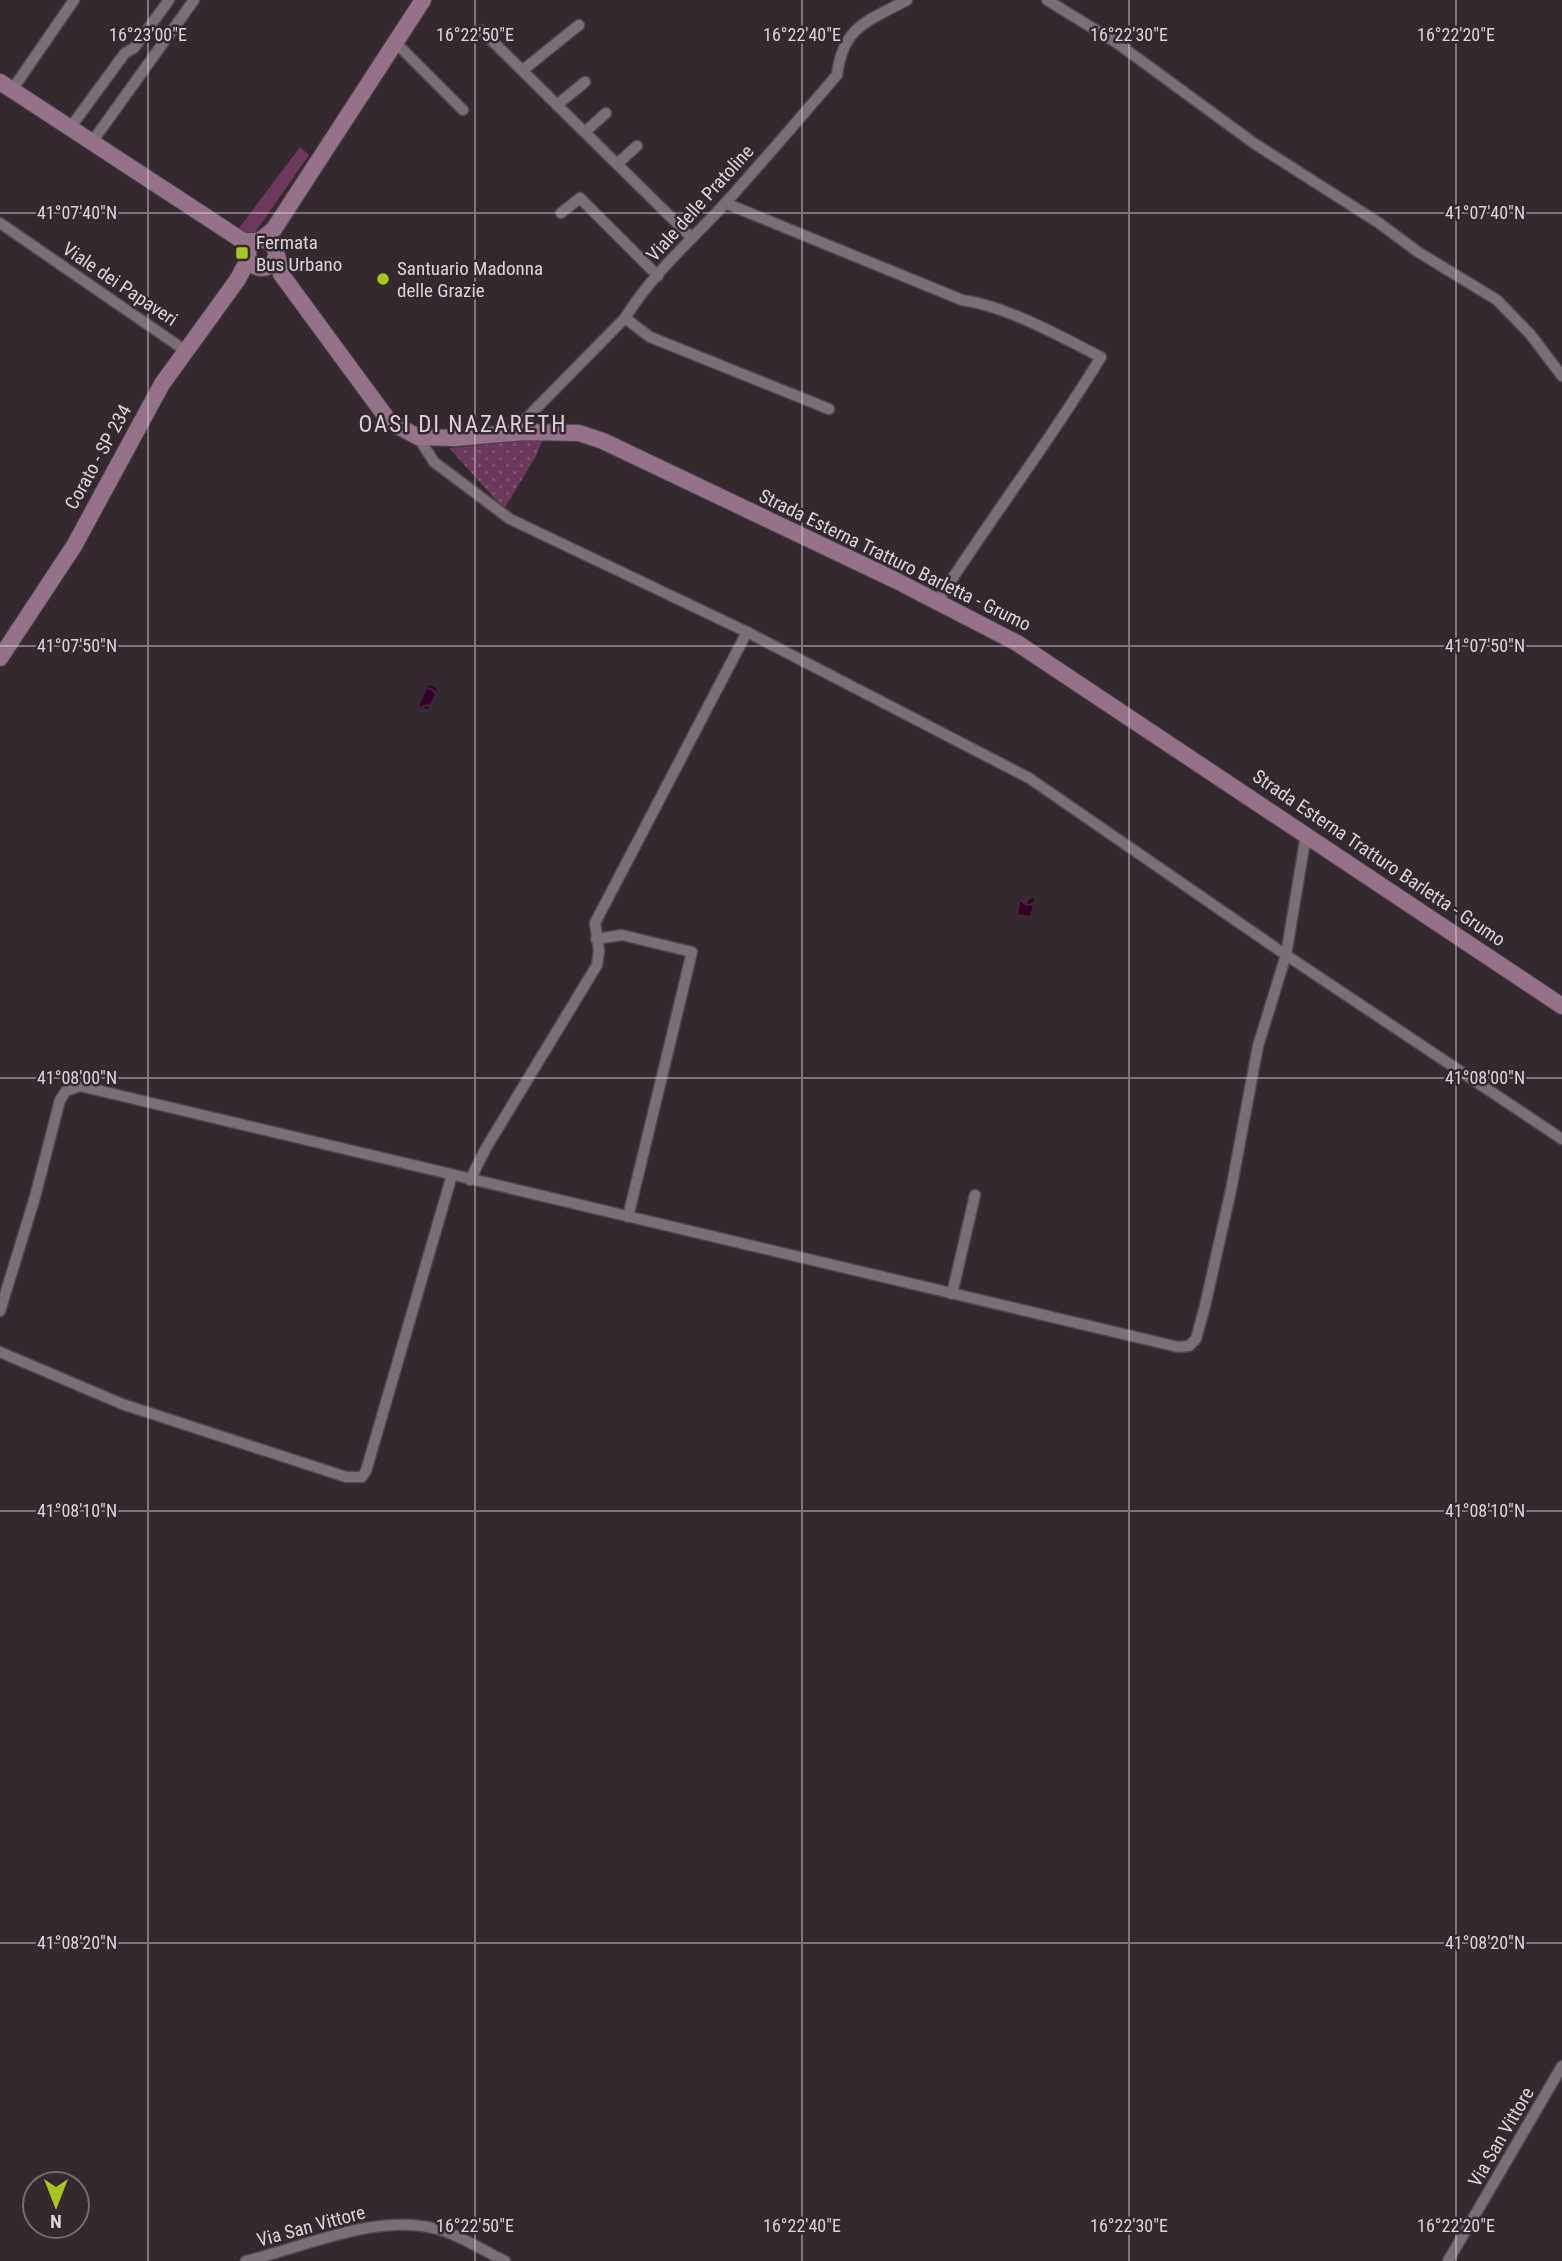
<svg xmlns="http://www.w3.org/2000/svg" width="1562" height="2261" viewBox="0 0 1562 2261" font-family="'Roboto Condensed',sans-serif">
	<defs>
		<pattern id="grass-dots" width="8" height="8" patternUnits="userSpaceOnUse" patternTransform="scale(1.75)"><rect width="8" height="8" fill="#6c385c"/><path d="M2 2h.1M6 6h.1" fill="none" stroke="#805473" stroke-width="1.8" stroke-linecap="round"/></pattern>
		<pattern id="water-waves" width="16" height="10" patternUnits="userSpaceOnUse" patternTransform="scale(1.75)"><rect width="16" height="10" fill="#320226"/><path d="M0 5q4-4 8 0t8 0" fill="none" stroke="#4f2645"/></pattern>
	</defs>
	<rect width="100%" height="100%" fill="#33292f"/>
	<polygon fill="url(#grass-dots)" points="543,439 536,456 504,509 449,448"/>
	<polygon fill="#6c385c" points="300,147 309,155 252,237 239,228"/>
	<g fill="url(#water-waves)">
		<polygon points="429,685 437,689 428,709 419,706"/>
		<polygon points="1021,899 1026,905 1030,899 1034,899 1030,916 1018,914"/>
	</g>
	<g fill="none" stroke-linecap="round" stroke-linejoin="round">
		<defs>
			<g id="street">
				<polyline points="1047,0 1117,43 1255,144 1379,223 1418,252 1497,300 1530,334 1562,376"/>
				<polyline points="481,30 692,238"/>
				<polyline points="395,42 463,110"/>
				<polyline points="523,70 579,25"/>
				<polyline points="12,90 74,0"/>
				<polyline points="558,104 585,82"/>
				<polyline points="70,128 125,53 134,48 169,0"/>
				<polyline points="586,131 606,113"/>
				<polyline points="92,142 194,0"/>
				<polyline points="618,163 637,146"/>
				<path d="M725,203l237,97c45,6 99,37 139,57 -51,84 -111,162 -164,245"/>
				<polyline points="561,213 580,198 658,276"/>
				<polyline points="0,223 186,351"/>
				<polyline points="625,318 650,337 829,409"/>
				<path d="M512,433l113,-115c25,-41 63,-75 95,-109 40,-44 78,-89 117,-134 6,-49 31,-54 70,-75"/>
				<polyline points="418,437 434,462 510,519 747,632 1029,778 1286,955 1562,1139"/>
				<polyline points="596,939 622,935 692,952 628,1217"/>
				<polyline points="470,1180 486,1148 597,965 599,951 595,923 747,632"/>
				<polyline points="952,1294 975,1195"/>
				<polyline points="0,1311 35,1197 60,1100 66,1091 80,1086 1178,1347 1189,1346 1196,1339 1205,1306 1231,1190 1258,1046 1286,955 1306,835"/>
				<polyline points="0,1352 122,1404 346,1477 362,1477 366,1471 452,1175"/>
				<path d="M246,2261c59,-14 134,-50 195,-31 22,7 43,21 64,31"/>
				<polyline points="1448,2261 1562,2066"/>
			</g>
			<g id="secondary">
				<polyline points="0,82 243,241 255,241"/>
				<polyline points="262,239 274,229 423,0"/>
				<circle cx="262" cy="254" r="14"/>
				<polyline points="277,255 281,274 389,421 418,437 454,438 525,432 579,433 603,441 897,581 1017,643 1562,1006"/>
				<polyline points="0,658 74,546 162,384 238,279 249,258"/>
			</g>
		</defs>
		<use href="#street" stroke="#50484d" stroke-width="13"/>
		<use href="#secondary" stroke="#50484d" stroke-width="18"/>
		<use href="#street" stroke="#7b6f77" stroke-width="10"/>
		<use href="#secondary" stroke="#947289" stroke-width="16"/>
	</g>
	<path fill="none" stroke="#dbd4d9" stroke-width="2" stroke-opacity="0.45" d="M148,0v2261M475,0v2261M802,0v2261M1129,0v2261M1456,0v2261M0,213h1562M0,646h1562M0,1078h1562M0,1511h1562M0,1943h1562"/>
	<g fill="#a8c71d" stroke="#33292f" stroke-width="2.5">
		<rect x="235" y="246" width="14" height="14" rx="3.5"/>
		<circle cx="383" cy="279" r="7"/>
	</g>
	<g text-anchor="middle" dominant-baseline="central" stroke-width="5" stroke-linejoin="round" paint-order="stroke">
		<g font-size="19" fill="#dbd4d9" stroke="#33292f">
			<text transform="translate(700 203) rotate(-48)">Viale delle Pratoline</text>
			<text transform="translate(120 284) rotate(34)">Viale dei Papaveri</text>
			<text transform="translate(98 457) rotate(-61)">Corato - SP 234</text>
			<text transform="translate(895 560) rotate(26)">Strada Esterna Tratturo Barletta - Grumo</text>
			<text transform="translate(1379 858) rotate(34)">Strada Esterna Tratturo Barletta - Grumo</text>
			<text transform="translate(1501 2137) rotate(-60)">Via San Vittore</text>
			<text transform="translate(311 2226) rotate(-15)">Via San Vittore</text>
		</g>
		<g font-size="19" fill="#dbd4d9" stroke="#33292f" text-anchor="start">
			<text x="256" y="242">Fermata<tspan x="256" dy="22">Bus Urbano</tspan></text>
			<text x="397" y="268">Santuario Madonna<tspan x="397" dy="22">delle Grazie</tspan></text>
		</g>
		<g font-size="23" letter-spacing="2" fill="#dccfd7" stroke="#33292f">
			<text x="463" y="424">OASI DI NAZARETH</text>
		</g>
	</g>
	<g font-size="18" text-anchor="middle" fill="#dbd4d9" stroke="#33292f" stroke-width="5" stroke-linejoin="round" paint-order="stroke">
		<text x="148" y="41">16°23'00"E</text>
		<text x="475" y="41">16°22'50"E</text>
		<text x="802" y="41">16°22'40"E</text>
		<text x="1129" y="41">16°22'30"E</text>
		<text x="1456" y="41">16°22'20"E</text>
		<text x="1485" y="219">41°07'40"N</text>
		<text x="77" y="219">41°07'40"N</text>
		<text x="1485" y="652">41°07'50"N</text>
		<text x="77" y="652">41°07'50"N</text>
		<text x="1485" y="1084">41°08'00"N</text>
		<text x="77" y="1084">41°08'00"N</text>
		<text x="1485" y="1517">41°08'10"N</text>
		<text x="77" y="1517">41°08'10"N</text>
		<text x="1485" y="1949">41°08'20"N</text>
		<text x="77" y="1949">41°08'20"N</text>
		<text x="475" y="2232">16°22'50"E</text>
		<text x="802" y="2232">16°22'40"E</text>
		<text x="1129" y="2232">16°22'30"E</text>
		<text x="1456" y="2232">16°22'20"E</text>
	</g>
	<g transform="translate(56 2205) rotate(180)"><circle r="33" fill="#33292f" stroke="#766d73" stroke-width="2"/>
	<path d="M0-5L12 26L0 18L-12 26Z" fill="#a8c71d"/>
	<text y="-10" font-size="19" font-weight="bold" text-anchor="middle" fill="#dbd4d9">N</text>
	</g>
</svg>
